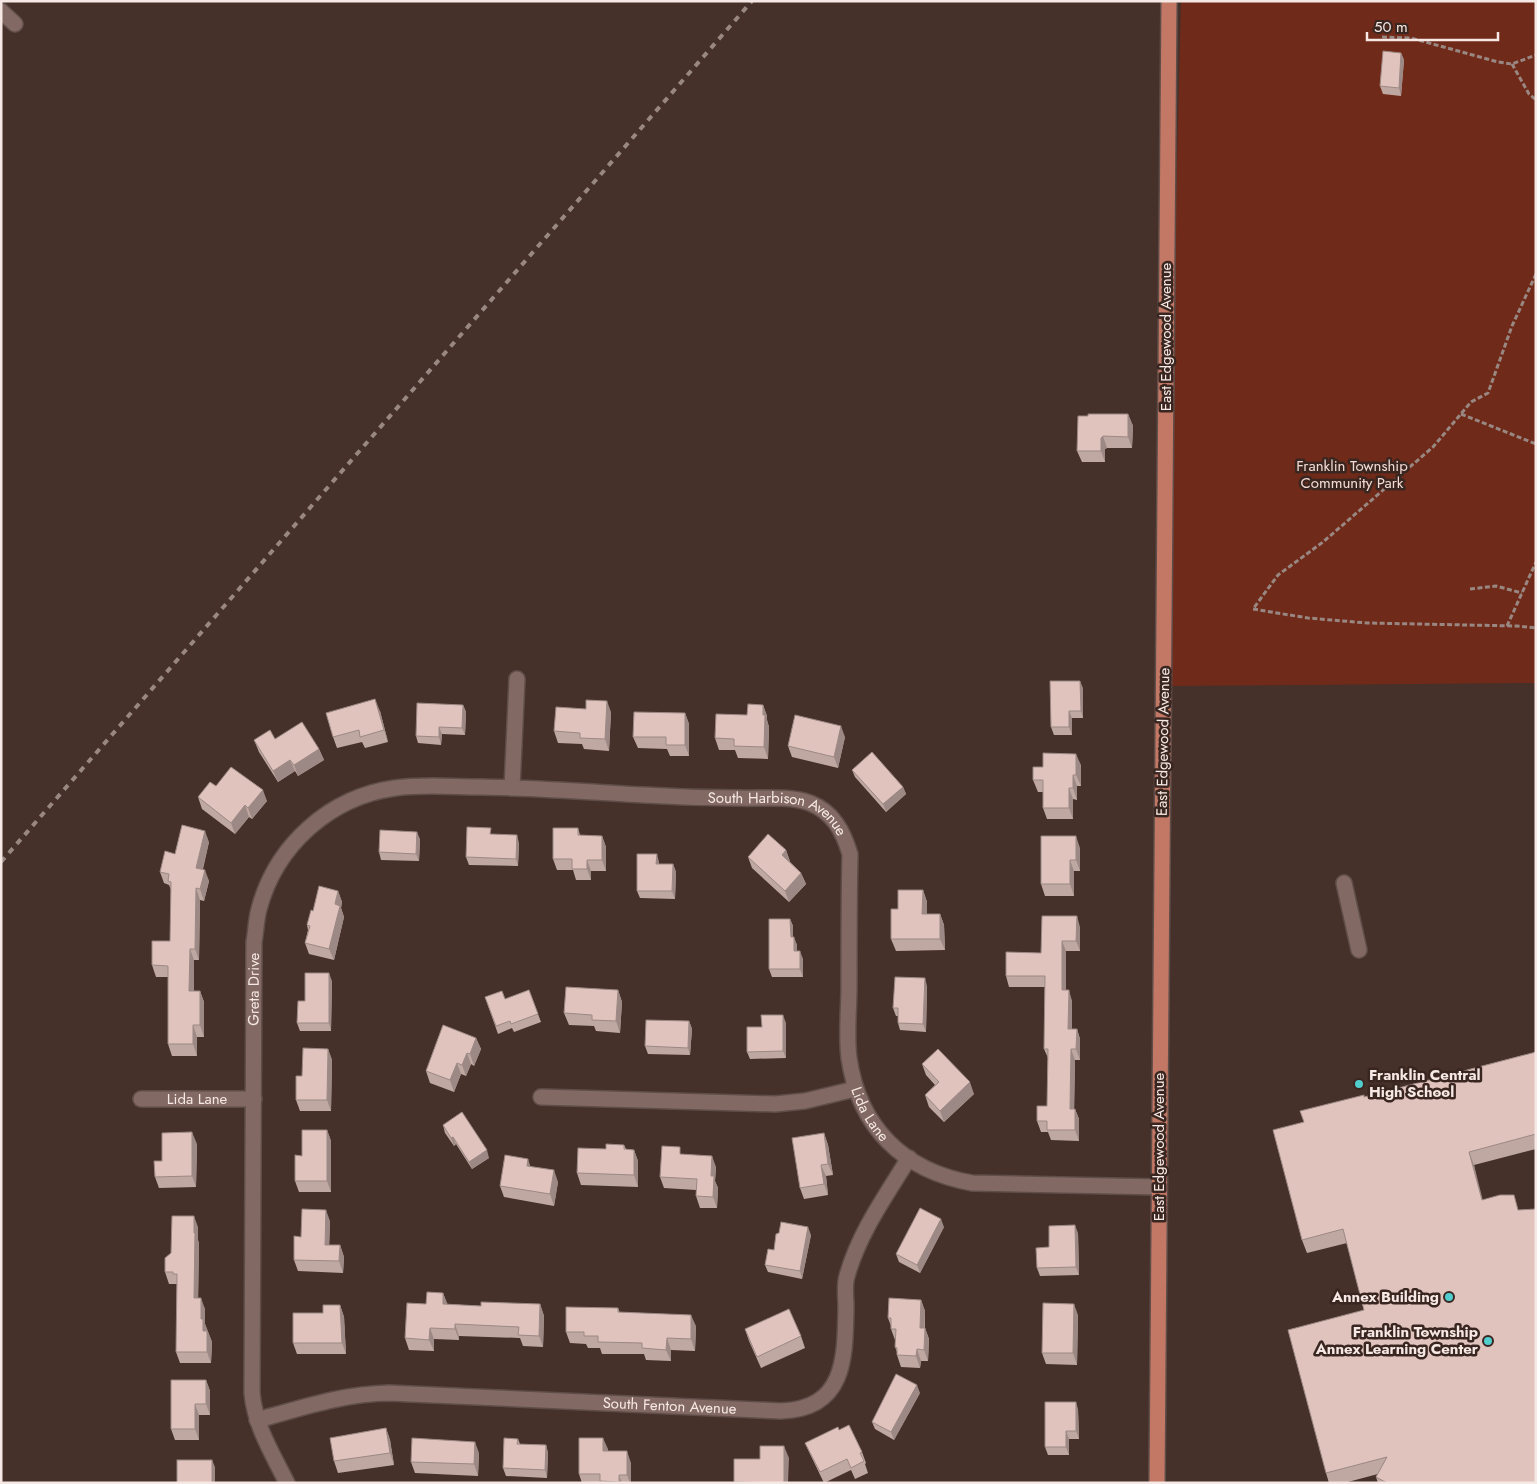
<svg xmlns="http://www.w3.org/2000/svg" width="1537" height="1484" viewBox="0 0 1537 1484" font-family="Jost,sans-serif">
	<rect width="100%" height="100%" fill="#45302a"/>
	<polygon fill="#702a19" points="1181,1 1536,1 1536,683 1164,686"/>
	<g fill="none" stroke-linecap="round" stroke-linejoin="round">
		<defs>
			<g id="minor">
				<polyline points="1,11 15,24"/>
				<polyline points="512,788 517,679"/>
				<polyline points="1344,883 1359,950"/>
				<polyline points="541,1097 775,1104 805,1101 855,1089"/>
				<path id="s1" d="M141,1099h113"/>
				<path id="s2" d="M257,1420c45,-12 84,-26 132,-27l392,18c65,-2 64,-54 65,-104 0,-10 -2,-21 1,-31 12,-43 38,-79 62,-118"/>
				<path id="s3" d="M287,1483c-15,-30 -32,-57 -35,-90l2,-451c2,-11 2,-22 5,-33 17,-64 71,-112 136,-121 28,-4 58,-1 87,-1 54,1 108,5 162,8 31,2 63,3 94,3 23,1 50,-3 72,5 23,9 33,28 40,51 -1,44 -1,88 -1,132 0,24 -3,49 0,72 10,70 55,113 123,125l187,4"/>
			</g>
			<polyline id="major" points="1157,1483 1169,1"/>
		</defs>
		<use href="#minor" stroke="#5f4d49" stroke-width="18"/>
		<use href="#major" stroke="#5f4d49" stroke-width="18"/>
		<g stroke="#998782" stroke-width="3" stroke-dasharray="5 2.5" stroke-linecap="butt">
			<polyline points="1382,37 1411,38 1498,62 1512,64 1536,55"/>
			<polyline points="1512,64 1529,94 1536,100"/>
			<polyline points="1536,274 1512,326 1488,393 1471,402 1433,447 1323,542 1278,575 1253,609 1308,618 1367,623 1517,626 1536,628"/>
			<polyline points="1461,414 1536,444"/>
			<polyline points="1470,589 1496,586 1522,593"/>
			<polyline points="1507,626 1536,562"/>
		</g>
		<use href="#minor" stroke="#826963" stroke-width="15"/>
		<use href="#major" stroke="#c27865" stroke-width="15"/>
		<polyline stroke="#998882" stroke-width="4" stroke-dasharray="6 6" stroke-linecap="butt" points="1,862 752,1"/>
	</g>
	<g fill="#c0a8a2">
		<polygon points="1401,53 1404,60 1401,96 1383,94 1380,86"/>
		<polygon points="1128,414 1133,426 1132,448 1107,448 1105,449 1105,462 1082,462 1077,451 1088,416"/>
		<polygon points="1083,688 1083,718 1072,718 1072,735 1054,735 1051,727"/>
		<polygon points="463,705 466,712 465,735 442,734 441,745 418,743 416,736"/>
		<polygon points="763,705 767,716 767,720 769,727 768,759 738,758 735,750 719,750 715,738 747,715"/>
		<polygon points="380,711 388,742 365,748 362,742 337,748 333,737"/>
		<polygon points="611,712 609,751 584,749 582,744 558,743 554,731"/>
		<polygon points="685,713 689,724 689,756 670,756 667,749 638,748 633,737"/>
		<polygon points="845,737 838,768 792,757 788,746"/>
		<polygon points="275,739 319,749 324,760 298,776 295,771 278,782 259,752 254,740"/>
		<polygon points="1081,765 1081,786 1077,786 1077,800 1073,799 1073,819 1047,819 1043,808 1043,792 1038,792 1033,780"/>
		<polygon points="852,770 903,787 906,794 886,812 855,777"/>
		<polygon points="216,786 267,801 252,819 249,817 235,834 202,809 198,797"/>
		<polygon points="578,828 580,835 602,836 606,847 606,871 591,871 591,880 576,880 573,870 557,870 553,859"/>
		<polygon points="493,834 519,843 518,866 469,865 466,857"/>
		<polygon points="420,839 419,861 381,860 379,852"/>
		<polygon points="209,842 203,869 209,881 204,901 200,900 199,960 194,960 194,991 200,991 204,1002 204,1037 197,1037 197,1056 172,1056 168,1044 168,977 156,977 152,965 170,941 171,890 169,885 164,883 160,872 175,854"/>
		<polygon points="1080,848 1080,871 1074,871 1074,896 1045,896 1041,884"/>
		<polygon points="786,850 790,862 801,873 806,884 789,902 752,868 748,857"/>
		<polygon points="659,862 659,864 673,864 676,872 675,899 640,898 637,891"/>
		<polygon points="923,890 927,902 927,914 940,914 944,925 945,950 896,951 891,939 898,909"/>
		<polygon points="338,891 342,902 341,908 344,917 334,960 309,954 305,943 308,930 307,925 313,911"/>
		<polygon points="790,919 793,926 793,937 797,945 797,951 803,959 803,977 772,977 769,969"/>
		<polygon points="1080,927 1080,951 1066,951 1066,990 1072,1001 1072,1029 1077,1029 1080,1039 1080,1060 1075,1060 1074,1109 1075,1109 1079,1119 1079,1141 1051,1140 1048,1132 1041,1132 1037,1121 1047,1106 1048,1058 1044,1049 1045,987 1009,987 1006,976"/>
		<polygon points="332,981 331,1031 300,1031 297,1023 305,1001"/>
		<polygon points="927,986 926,1032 900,1030 898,1023 898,1016 896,1016 893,1008"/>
		<polygon points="529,990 541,1022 514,1032 512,1028 498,1034 485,997 505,999"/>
		<polygon points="618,990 622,1002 620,1033 596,1031 594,1026 569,1025 564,1013"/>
		<polygon points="689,1021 692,1029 690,1055 648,1054 645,1046"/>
		<polygon points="786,1023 786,1058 750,1059 747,1052 762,1027"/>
		<polygon points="476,1038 481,1049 474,1066 471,1064 466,1076 461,1074 454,1092 430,1083 426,1071"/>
		<polygon points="328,1049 332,1060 331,1111 300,1111 296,1100 302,1076"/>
		<polygon points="1536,1052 1536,1149 1474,1165 1536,1483 1378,1483 1376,1477 1378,1474 1344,1483 1329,1483 1326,1473 1364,1310 1347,1243 1307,1253 1302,1240 1304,1122 1364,1097"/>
		<polygon points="922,1064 974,1094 944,1122 929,1107 925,1095 935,1085 926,1075"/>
		<polygon points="443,1125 489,1158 472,1169 456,1144 454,1146 445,1133"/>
		<polygon points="327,1130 331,1141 331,1192 299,1192 295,1181 302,1156"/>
		<polygon points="824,1133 828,1145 833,1175 826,1176 828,1195 804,1199 800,1188"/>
		<polygon points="197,1144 196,1187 159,1188 155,1177 162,1161"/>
		<polygon points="624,1145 626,1149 634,1150 638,1161 638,1187 581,1185 577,1173 606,1149"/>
		<polygon points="683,1154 716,1167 715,1181 718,1188 717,1208 700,1208 696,1196 696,1190 664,1188 660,1177"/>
		<polygon points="531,1167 558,1182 554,1206 504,1197 500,1186"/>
		<polygon points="330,1221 329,1245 340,1245 344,1257 343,1273 298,1271 294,1260 301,1237"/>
		<polygon points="198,1227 198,1240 199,1244 198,1298 205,1309 205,1324 212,1342 211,1363 180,1363 176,1352 177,1284 169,1284 165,1272 171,1253"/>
		<polygon points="944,1227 920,1273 899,1262 896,1254"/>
		<polygon points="1078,1233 1079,1275 1040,1276 1037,1268 1049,1247"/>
		<polygon points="811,1235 802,1279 768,1272 765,1265 774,1250"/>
		<polygon points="443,1293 447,1304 481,1306 540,1304 544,1316 543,1347 523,1346 520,1338 459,1336 459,1340 434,1339 434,1351 409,1350 405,1338 426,1304"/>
		<polygon points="921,1300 925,1311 925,1328 929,1339 928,1361 921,1361 920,1368 901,1367 897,1355 897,1352 895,1347 895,1340 891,1329 891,1326 888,1318"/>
		<polygon points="340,1305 344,1317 346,1354 297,1354 293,1343 323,1313"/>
		<polygon points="618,1308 620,1313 696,1326 695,1351 671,1350 671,1361 646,1360 644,1354 602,1354 600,1348 588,1348 586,1344 570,1343 566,1332"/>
		<polygon points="1078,1315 1077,1365 1046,1364 1042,1353"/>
		<polygon points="745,1329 801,1336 805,1348 761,1368 749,1341"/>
		<polygon points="206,1380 210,1391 210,1415 199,1415 199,1440 175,1440 171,1429"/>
		<polygon points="920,1393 894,1440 875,1429 872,1422"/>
		<polygon points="1078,1409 1079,1439 1069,1439 1069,1455 1048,1455 1045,1447"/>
		<polygon points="386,1428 390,1440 394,1465 338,1473 334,1461"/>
		<polygon points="839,1430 862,1452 866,1463 865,1464 868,1473 855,1479 851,1470 824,1483 810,1454 805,1443"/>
		<polygon points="518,1439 520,1444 546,1445 548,1453 547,1478 506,1476 503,1468"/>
		<polygon points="608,1449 608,1451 631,1463 631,1483 582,1483 579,1474"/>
		<polygon points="479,1453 478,1476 415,1473 411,1462"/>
	</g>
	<g fill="#9c8884">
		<polygon points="1401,53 1404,60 1401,96 1399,88"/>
		<polygon points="1128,414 1133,426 1132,448 1128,437"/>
		<polygon points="1103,436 1107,448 1105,449 1105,462 1101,451 1101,438"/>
		<polygon points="1080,681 1083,688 1083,718 1081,711"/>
		<polygon points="375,699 380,711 388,742 384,730"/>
		<polygon points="607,701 611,712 609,751 605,739"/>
		<polygon points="463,705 466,712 465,735 462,728"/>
		<polygon points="763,705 767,716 767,720 769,727 768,759 764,747"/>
		<polygon points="1069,711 1072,718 1072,735 1069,727"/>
		<polygon points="685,713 689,724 689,756 685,745"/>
		<polygon points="841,726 845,737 838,768 834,757"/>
		<polygon points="439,727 442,734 441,745 439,737"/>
		<polygon points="319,749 324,760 298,776 294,765"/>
		<polygon points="1076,754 1081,765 1081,786 1076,775"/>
		<polygon points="290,760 295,771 278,782 273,771"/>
		<polygon points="1073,775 1077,786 1077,800 1073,788"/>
		<polygon points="903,787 906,794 886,812 883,804"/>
		<polygon points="1069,788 1073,799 1073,819 1069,808"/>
		<polygon points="263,790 267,801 252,819 248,808"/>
		<polygon points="245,805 249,817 235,834 231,823"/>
		<polygon points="205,831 209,842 200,879 196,868"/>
		<polygon points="417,832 420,839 419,861 416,854"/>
		<polygon points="517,835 519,843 518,866 516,859"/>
		<polygon points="602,836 606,847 606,871 602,860"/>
		<polygon points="1076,836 1080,848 1080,871 1076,860"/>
		<polygon points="786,850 790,861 786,866 782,855"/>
		<polygon points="657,854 659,862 659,871 656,864"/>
		<polygon points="587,860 591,871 591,880 587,869"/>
		<polygon points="1070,860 1074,871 1074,896 1070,884"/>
		<polygon points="673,864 676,872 675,899 672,891"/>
		<polygon points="205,870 209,881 204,901 200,889"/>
		<polygon points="801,873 806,884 789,902 785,891"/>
		<polygon points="196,888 200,900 199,960 195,949"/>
		<polygon points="923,890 927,902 927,926 922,914"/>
		<polygon points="338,891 342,902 341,908 344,917 334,960 329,949 335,904"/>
		<polygon points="940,914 944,925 945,950 940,939"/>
		<polygon points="1077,916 1080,927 1080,951 1076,941"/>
		<polygon points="790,919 793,926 793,945 791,937"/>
		<polygon points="794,937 797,945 797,959 794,951"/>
		<polygon points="1062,941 1066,951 1066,1001 1062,990"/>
		<polygon points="190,949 194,960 194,1002 189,991"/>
		<polygon points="800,951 803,959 803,977 800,969"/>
		<polygon points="329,973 332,981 331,1031 329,1023"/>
		<polygon points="925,978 927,986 926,1032 923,1024"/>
		<polygon points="618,990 622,1002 620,1033 616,1021"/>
		<polygon points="1069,990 1072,1001 1072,1039 1068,1029"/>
		<polygon points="200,991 204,1002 204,1037 200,1025"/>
		<polygon points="783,1015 786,1023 786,1058 783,1051"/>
		<polygon points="689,1021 692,1029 690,1055 688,1048"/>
		<polygon points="193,1025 197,1037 197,1056 193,1044"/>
		<polygon points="1077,1029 1080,1039 1080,1060 1076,1049"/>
		<polygon points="476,1038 481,1049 474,1066 470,1054"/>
		<polygon points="328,1049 332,1060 331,1111 327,1100"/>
		<polygon points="1071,1049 1075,1060 1074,1119 1070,1109"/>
		<polygon points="467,1053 471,1064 466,1076 462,1065"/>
		<polygon points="457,1063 461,1074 454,1092 450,1080"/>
		<polygon points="970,1082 974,1094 944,1122 940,1111"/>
		<polygon points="1075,1109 1079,1119 1079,1141 1075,1130"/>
		<polygon points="327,1130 331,1141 331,1192 327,1181"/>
		<polygon points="192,1132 197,1144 196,1187 192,1176"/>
		<polygon points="824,1133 828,1145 833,1175 828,1164"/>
		<polygon points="453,1137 456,1144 454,1146 451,1138"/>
		<polygon points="487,1150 489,1158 472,1169 469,1162"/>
		<polygon points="634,1150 638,1161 638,1187 634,1175"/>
		<polygon points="1469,1152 1474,1165 1486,1213 1482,1200"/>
		<polygon points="712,1156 716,1167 715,1181 718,1188 717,1208 713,1197 711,1176"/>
		<polygon points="528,1159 532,1171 527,1166"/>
		<polygon points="821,1165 826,1176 828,1195 824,1184"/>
		<polygon points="554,1170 558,1182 554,1206 550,1194"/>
		<polygon points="326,1210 330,1221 329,1256 325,1245"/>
		<polygon points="194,1216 198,1227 198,1240 199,1244 198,1309 194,1298"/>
		<polygon points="941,1219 944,1227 920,1273 917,1265"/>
		<polygon points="1075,1225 1078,1233 1079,1275 1076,1267"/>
		<polygon points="808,1227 811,1235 802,1279 800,1271"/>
		<polygon points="340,1245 344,1257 343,1273 339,1261"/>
		<polygon points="443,1293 448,1305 443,1304"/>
		<polygon points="201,1298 205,1309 205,1324 212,1342 211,1363 207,1352 201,1319"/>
		<polygon points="921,1300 925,1311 924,1339 920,1328"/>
		<polygon points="540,1304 544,1316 543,1347 539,1336"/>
		<polygon points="1074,1304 1078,1315 1077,1365 1073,1353"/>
		<polygon points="340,1305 344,1317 346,1354 342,1343"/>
		<polygon points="691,1315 696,1326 695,1351 691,1339"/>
		<polygon points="455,1324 459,1336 459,1340 455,1329"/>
		<polygon points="430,1328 434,1339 434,1351 429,1340"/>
		<polygon points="925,1328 929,1339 928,1361 924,1350"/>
		<polygon points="667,1338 671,1350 671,1361 666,1350"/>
		<polygon points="917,1349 921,1361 920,1368 916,1356"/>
		<polygon points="206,1380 210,1391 210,1415 206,1404"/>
		<polygon points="917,1385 920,1393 894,1440 891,1432"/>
		<polygon points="1076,1402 1078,1409 1079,1439 1076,1431"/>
		<polygon points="195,1404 199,1415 199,1440 195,1429"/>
		<polygon points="386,1428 390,1440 394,1465 390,1453"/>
		<polygon points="1066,1431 1069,1439 1069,1455 1066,1447"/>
		<polygon points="603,1438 608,1449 607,1462 603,1451"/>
		<polygon points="475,1442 479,1453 478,1476 474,1464"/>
		<polygon points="546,1445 548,1453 547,1478 545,1470"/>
		<polygon points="784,1446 789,1458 788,1483 784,1483"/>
		<polygon points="627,1451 631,1463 631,1483 630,1483 627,1475"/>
		<polygon points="212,1460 215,1467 215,1483 212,1483"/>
		<polygon points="619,1475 622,1483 620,1483"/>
	</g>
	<g fill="#dfc3bc" stroke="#9c8884">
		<polygon points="1383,51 1401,53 1399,88 1380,86"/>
		<polygon points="1088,414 1128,414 1128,437 1103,436 1101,438 1101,451 1077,451 1078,416 1088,416"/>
		<polygon points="1050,681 1080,681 1081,711 1069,711 1069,727 1051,727"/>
		<polygon points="375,699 384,730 360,737 359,730 333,737 326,713"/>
		<polygon points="586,700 607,701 605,739 580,738 580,733 554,731 556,707 586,709"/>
		<polygon points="417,703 463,705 462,728 439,727 439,737 416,736"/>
		<polygon points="748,704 763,705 763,715 765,715 764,747 734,746 734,739 715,738 716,714 747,715"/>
		<polygon points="634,712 685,713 685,745 666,745 666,737 633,737"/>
		<polygon points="795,715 841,726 834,757 788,746"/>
		<polygon points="302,722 319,749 294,765 290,760 273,771 254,740 270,730 275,739"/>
		<polygon points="872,752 903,787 883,804 852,770"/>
		<polygon points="1043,753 1076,754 1076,775 1073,775 1073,788 1069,788 1069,808 1043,808 1043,780 1033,780 1033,767 1043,767"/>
		<polygon points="231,767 263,790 248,808 245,805 231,823 198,797 210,782 216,786"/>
		<polygon points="182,825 205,831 196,868 205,870 200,889 196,888 195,949 190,949 189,991 200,991 200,1025 193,1025 193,1044 168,1044 168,966 152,965 152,941 170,941 171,882 168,881 169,874 160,872 165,851 175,854"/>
		<polygon points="467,827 491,828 490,834 517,835 516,859 466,857"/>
		<polygon points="553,828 578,828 578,835 602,836 602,860 587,860 587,869 572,869 572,859 553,859"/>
		<polygon points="380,830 417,832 416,854 379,852"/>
		<polygon points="768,834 786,850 782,855 801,873 785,891 748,857"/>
		<polygon points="1041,836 1076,836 1076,860 1070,860 1070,884 1041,884"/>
		<polygon points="637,854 657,854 656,864 673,864 672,891 637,891"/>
		<polygon points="319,886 338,891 335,904 340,906 329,949 305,943 310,926 307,925 311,910 313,911"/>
		<polygon points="898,890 923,890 922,914 940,914 940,939 891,939 891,909 898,909"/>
		<polygon points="1042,916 1077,916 1076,941 1062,941 1062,990 1069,990 1068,1029 1077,1029 1076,1049 1071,1049 1070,1109 1075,1109 1075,1130 1047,1130 1047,1121 1037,1121 1037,1106 1047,1106 1048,1049 1044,1049 1045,976 1006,976 1006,952 1041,953"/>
		<polygon points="769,919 790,919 791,937 794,937 794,951 800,951 800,969 769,969"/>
		<polygon points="305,973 329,973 329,1023 297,1023 298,1001 305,1001"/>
		<polygon points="895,977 925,978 923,1024 898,1023 898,1008 893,1008"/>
		<polygon points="566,987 618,990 616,1021 592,1020 592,1015 564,1013"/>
		<polygon points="529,990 538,1014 511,1024 510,1021 496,1026 485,997 502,991 505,999"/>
		<polygon points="761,1015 783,1015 783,1051 747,1052 747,1027 762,1027"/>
		<polygon points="646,1020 689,1021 688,1048 645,1046"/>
		<polygon points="443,1025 476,1038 470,1054 467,1053 462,1065 457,1063 450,1080 426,1071"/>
		<polygon points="303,1048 328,1049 327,1100 296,1100 296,1076 302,1076"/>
		<polygon points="938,1049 970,1082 940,1111 925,1095 939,1082 922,1064"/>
		<polygon points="1536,1052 1536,1134 1469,1152 1482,1200 1500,1195 1514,1195 1518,1210 1536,1209 1536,1483 1387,1483 1376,1477 1387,1457 1326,1473 1288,1330 1364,1310 1343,1229 1302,1240 1273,1130 1304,1122 1300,1111 1364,1095 1364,1097"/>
		<polygon points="462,1112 487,1150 469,1162 453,1137 451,1138 443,1125"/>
		<polygon points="302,1130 327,1130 327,1181 295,1181 295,1155 302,1156"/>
		<polygon points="192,1132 192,1176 155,1177 154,1161 162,1161 162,1133"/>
		<polygon points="824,1133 828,1164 821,1165 824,1184 800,1188 792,1138"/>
		<polygon points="606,1144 624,1145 624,1149 634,1150 634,1175 577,1173 578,1148 606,1149"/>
		<polygon points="662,1146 680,1147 680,1154 712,1156 711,1176 714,1176 713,1197 696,1196 697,1179 660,1177"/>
		<polygon points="505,1155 528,1159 527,1166 554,1170 550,1194 500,1186"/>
		<polygon points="920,1208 941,1219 917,1265 896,1254"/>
		<polygon points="302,1209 326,1210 325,1245 340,1245 339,1261 294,1260 294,1236 301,1237"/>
		<polygon points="172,1216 194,1216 194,1233 195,1233 194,1298 201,1298 201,1319 203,1319 203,1331 207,1331 207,1352 176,1352 177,1274 173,1274 173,1272 165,1272 165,1258 171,1253"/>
		<polygon points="781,1222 808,1227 800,1271 765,1265 768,1249 774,1250 776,1234 779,1233"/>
		<polygon points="1075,1225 1076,1267 1037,1268 1036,1248 1049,1247 1049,1226"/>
		<polygon points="427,1292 443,1293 443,1304 481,1306 481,1302 540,1304 539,1336 518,1335 519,1327 455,1324 455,1329 430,1328 429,1340 405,1338 407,1303 426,1304"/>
		<polygon points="889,1298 921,1300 920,1328 925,1328 924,1350 917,1349 916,1356 897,1355 897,1348 895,1347 896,1329 891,1329 891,1318 888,1318"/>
		<polygon points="1043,1303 1074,1304 1073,1353 1042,1353"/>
		<polygon points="323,1305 340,1305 342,1343 293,1343 293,1313 323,1313"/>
		<polygon points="566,1307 618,1308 618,1312 691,1315 691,1339 667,1338 666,1350 642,1348 642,1343 598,1342 598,1336 584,1336 584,1332 566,1332"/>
		<polygon points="789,1309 801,1336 757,1357 745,1329"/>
		<polygon points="896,1374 917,1385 891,1432 872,1422"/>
		<polygon points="171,1380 206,1380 206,1404 195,1404 195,1429 171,1429"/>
		<polygon points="1045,1402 1076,1402 1076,1431 1066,1431 1066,1447 1045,1447"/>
		<polygon points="849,1425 862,1452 860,1453 864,1461 851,1468 847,1459 820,1472 805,1443 838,1427 839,1430"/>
		<polygon points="386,1428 390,1453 334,1461 330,1438"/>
		<polygon points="412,1438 475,1442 474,1464 411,1462"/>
		<polygon points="504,1438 518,1439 517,1444 546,1445 545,1470 503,1468"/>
		<polygon points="579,1438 603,1438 603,1451 627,1451 627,1475 619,1475 619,1482 600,1481 600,1474 579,1474"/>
		<polygon points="760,1446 784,1446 784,1483 734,1482 734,1459 760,1459"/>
		<rect x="177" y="1460" width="35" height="23"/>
	</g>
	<g fill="#52cdce" stroke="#3a2620" stroke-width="2">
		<circle cx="1359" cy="1084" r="5"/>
		<circle cx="1449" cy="1297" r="5"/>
		<circle cx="1488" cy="1341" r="5"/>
	</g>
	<g text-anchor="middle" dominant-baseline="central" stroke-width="5" stroke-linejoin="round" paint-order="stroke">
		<g font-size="15" fill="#f6e8e4" stroke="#3a2620">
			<text transform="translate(1166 337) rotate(-90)">East Edgewood Avenue</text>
			<text transform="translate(1163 742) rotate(-89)">East Edgewood Avenue</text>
			<text stroke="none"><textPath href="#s3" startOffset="1162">South Harbison Avenue</textPath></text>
			<text stroke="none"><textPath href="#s3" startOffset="501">Greta Drive</textPath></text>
			<text stroke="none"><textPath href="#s1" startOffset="56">Lida Lane</textPath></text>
			<text stroke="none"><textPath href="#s3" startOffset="1522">Lida Lane</textPath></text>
			<text transform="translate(1159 1147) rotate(-90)">East Edgewood Avenue</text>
			<text stroke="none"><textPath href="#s2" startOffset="416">South Fenton Avenue</textPath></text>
		</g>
		<g font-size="15" fill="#f4dad3" stroke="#3a2620">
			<text x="1352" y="466">Franklin Township<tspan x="1352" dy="17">Community Park</tspan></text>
		</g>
		<g font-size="15" font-weight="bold" fill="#f6e8e4" stroke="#3a2620" text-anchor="end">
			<text x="1369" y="1075" text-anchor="start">Franklin Central<tspan x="1369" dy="17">High School</tspan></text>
			<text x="1439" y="1297">Annex Building</text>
			<text x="1478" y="1332">Franklin Township<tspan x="1478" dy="17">Annex Learning Center</tspan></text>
		</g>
	</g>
	<rect width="1537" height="1484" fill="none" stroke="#f6e8e4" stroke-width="5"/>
	<path d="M1367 32v8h131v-8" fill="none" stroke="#f6e8e4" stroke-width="2.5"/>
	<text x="1374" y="32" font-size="15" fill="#f6e8e4" stroke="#3a2620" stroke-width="4" paint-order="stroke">50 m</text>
</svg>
